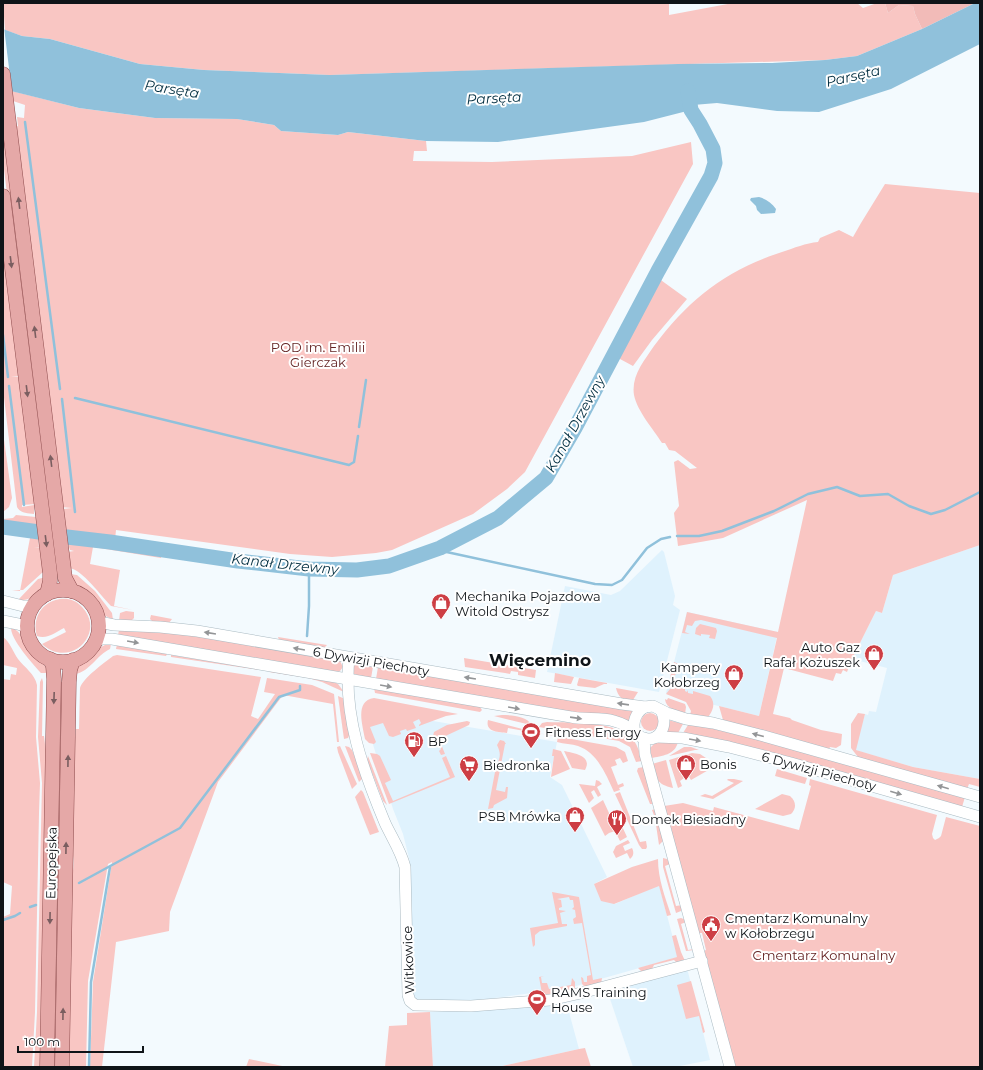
<svg xmlns="http://www.w3.org/2000/svg" width="983" height="1070" viewBox="0 0 983 1070" font-family="Montserrat,sans-serif">
	<rect width="100%" height="100%" fill="#f3fafe"/>
	<g fill="#dff2fd">
		<polygon points="980,545 980,779 913,767 855,750 865,714 868,715 869,711 876,712 887,668 852,659 876,611 882,613 893,575"/>
		<polygon points="662,550 664,552 675,596 673,605 680,610 659,692 547,672 565,586 611,595 620,591"/>
		<polygon points="687,612 778,632 759,716 666,693"/>
		<polygon points="362,709 557,742 550,777 562,785 607,877 594,884 615,904 659,885 678,957 569,988 480,1000 460,1002 415,1000 413,996 412,980 410,862 403,834 393,809"/>
		<polygon points="687,968 710,1060 675,1067 633,1067 607,990"/>
		<polygon points="566,1001 579,1049 498,1067 433,1067 430,1012 493,1010"/>
	</g>
	<g fill="#f9c6c3">
		<polygon points="3,3 669,3 669,15 733,3 857,3 863,8 877,3 885,3 888,13 899,5 913,6 915,14 922,29 857,56 825,60 330,75 204,70 140,64 50,39 22,36 5,30"/>
		<polygon points="12,91 79,108 155,118 237,119 274,125 281,131 338,135 348,132 426,141 427,151 414,151 413,161 492,162 632,156 691,142 693,164 525,472 507,489 473,514 392,550 376,553 332,557 290,554 116,530 115,540 66,534 63,509 72,508 61,507 14,127 18,126 17,117 24,118 25,105 13,101"/>
		<polygon points="3,120 53,514 47,514 45,502 3,161"/>
		<path d="M885,184l95,9v352l-87,30 -11,38 -6,-2 -24,48 -5,13 -4,-2 -2,4 -5,-1 -3,8 -49,-13 -11,46 17,4 2,2 29,10 21,4 -1,11 -5,3 -6,-1 -1,2 -103,-27 -3,-2 -4,-14 40,10 18,-78 -76,-18 -6,1 -3,5 -5,-1 -2,7 5,2 -8,-1 5,-21 91,20 29,-132 -84,38 -45,8 -4,-33 5,-7 -5,-44 4,-2 12,9 7,-1 -22,-17 -6,-1 -4,-7h-3c-8,-13 -25,-32 -28,-48 -3,-19 10,-34 20,-49 35,-47 72,-76 128,-94 12,-4 24,-9 36,-10l2,-4 19,-8 14,7 8,-14z"/>
		<path d="M3,232l18,144 -10,1h10l15,127 -14,1v2l12,-2v9c-6,-1 -13,0 -17,-7l-14,-118z"/>
		<polygon points="658,278 687,299 652,340 633,366 620,359 618,356 619,351"/>
		<polygon points="3,432 12,498 9,507 3,512"/>
		<polygon points="16,515 36,517 38,526 28,525 25,536 3,533 3,519 13,518"/>
		<polygon points="30,538 38,539 39,547 34,548 42,547 43,572 23,590 12,590 20,591"/>
		<path d="M67,541l42,3 53,9 -1,5 -68,-11 -3,17 30,6 -6,36 19,4 -22,-4c-9,-9 -29,-37 -42,-38l-2,-16 7,-1 -4,-1z"/>
		<polygon points="70,574 77,575 95,591 112,613 113,620 104,615 91,596 76,585"/>
		<path d="M46,577c-2,4 -2,9 -5,13 -4,7 -15,11 -23,10l20,-21z"/>
		<path d="M60,599c8,-1 16,1 22,8 25,26 -12,63 -40,37l24,-12 -2,-4c-8,4 -17,12 -27,8 -5,-17 4,-34 23,-37z"/>
		<polygon points="126,611 134,612 134,618 131,621 119,621 120,613"/>
		<polygon points="151,615 172,619 169,623 153,622 150,619"/>
		<polygon points="700,624 716,628 717,631 715,639 709,638 710,635 701,634 701,636 695,634 696,628"/>
		<path d="M11,627c12,5 12,16 19,25 7,8 15,11 19,21h-8c-8,-9 -31,-34 -30,-46z"/>
		<polygon points="119,630 172,632 340,661 343,667 340,671 336,673 118,635"/>
		<path d="M3,637c7,5 10,15 15,22 6,8 17,15 19,26l-1,52 4,46 -1,30 -4,199 -3,55h-29v-150l7,-3 2,-28 -9,-4v-203l7,1 1,-6 5,1 1,-7 -14,-3z"/>
		<polygon points="278,637 327,645 324,648 279,640"/>
		<path d="M111,644l-1,5c-13,6 -20,22 -34,25l2,-8 10,-7 11,-11 6,-3z"/>
		<polygon points="117,644 167,654 166,656 116,649"/>
		<path d="M117,655l144,22 -10,39 7,3 17,-25 -11,-2 3,-14 45,7 22,9 5,48h-2l-4,-38 -50,-9 -65,87 -48,130 -1,19 -53,11 -14,125h-12l3,-85 19,-120 -4,2 -20,117 -2,86h-19l3,-183c4,-13 5,-24 1,-38l1,-84 4,-33h3l1,-41c3,-10 24,-25 33,-32z"/>
		<polygon points="171,655 259,669 260,670 171,657"/>
		<polygon points="464,658 536,670 535,678 518,675 518,672 511,671 510,674 505,673 465,667"/>
		<polygon points="674,662 681,665 678,672 671,679 670,678"/>
		<polygon points="357,664 373,667 371,678 353,674 354,666"/>
		<polygon points="378,667 636,711 631,722 621,718 582,714 376,679"/>
		<polygon points="272,671 332,681 338,684 344,692 322,682 308,678 269,672"/>
		<polygon points="555,673 574,677 571,684 554,682"/>
		<polygon points="42,678 43,682 42,736 44,736 45,744 48,761 42,1067 34,1067 37,1012 42,783 38,737 40,682"/>
		<polygon points="579,678 607,683 607,684 604,684 595,688 578,686 577,685"/>
		<polygon points="59,682 65,682 57,1067 51,1067"/>
		<path d="M676,687l9,2v2l2,1 1,-2v3l5,1v-3l17,5c6,7 3,15 -2,21l-18,-2 1,-4 -5,-9 -20,-8 4,-5z"/>
		<polygon points="374,688 480,707 482,710 480,712 375,693"/>
		<path d="M616,688l22,4 -5,8c-9,1 -15,-2 -17,-12z"/>
		<polygon points="338,696 345,699 350,734 348,738 344,739"/>
		<path d="M374,698l84,16 -12,2 -27,10v-1l2,-2 -2,-4 -6,3 3,6 -9,3 -1,-2 -6,2 1,3 -8,3 -4,-1 -6,-13 -13,4 6,15 -2,2 -5,-1 -4,-4c-2,-13 -11,-38 9,-41z"/>
		<path d="M668,698l17,6 1,3 -1,7c-8,-3 -19,-5 -20,-15l2,1z"/>
		<polygon points="858,713 865,714 856,750 913,767 980,779 980,787 969,784 967,789 858,757 851,748 851,724"/>
		<circle cx="650" cy="722" r="9"/>
		<path d="M502,715c9,0 26,1 29,10l-37,-9z"/>
		<path d="M488,720l42,11v1l-22,-4 -1,5c-9,-1 -22,-1 -19,-13z"/>
		<polygon points="668,720 683,724 678,733 664,732"/>
		<polygon points="467,721 470,722 469,725 439,739 445,754 441,755 439,751 441,749 440,746 438,747 433,736 434,732 447,725"/>
		<path d="M547,722c24,1 71,-2 87,19 4,5 6,13 8,20l-6,1 -6,-15 -11,-6 -80,-14 3,-4z"/>
		<polygon points="688,725 702,726 787,747 965,797 962,807 683,733"/>
		<path d="M538,733l78,14 9,5 3,9 -5,2 -3,-5 -5,2 2,5 -6,2 7,18 5,-2 1,3 -5,2 1,2 -6,2c-8,-17 -16,-39 -36,-46 -6,-2 -14,-2 -21,-4l1,-5z"/>
		<path d="M500,740l4,1 2,3h-1l-9,46 9,2 1,-5h2l-1,11 -13,7 -1,3 -5,1 7,-37 -2,-3c7,-9 9,-14 4,-24z"/>
		<path d="M678,742c-3,13 -16,14 -27,16l-2,-9 6,-6z"/>
		<polygon points="340,746 357,784 352,789 338,752 337,747"/>
		<polygon points="345,746 349,747 352,750 364,777 359,782"/>
		<polygon points="684,747 691,747 699,750 695,750 669,756"/>
		<polygon points="553,749 561,751 570,769 551,777 554,756 552,756"/>
		<path d="M564,751c10,2 29,5 21,19l-13,-2z"/>
		<polygon points="370,753 377,754 380,756 391,780 385,783 393,801 450,777 442,758 446,756 455,777 389,804"/>
		<polygon points="692,753 700,754 715,764 712,768 691,780 688,775 680,781 682,786 678,788 669,760"/>
		<polygon points="368,756 387,805 383,801 367,760"/>
		<path d="M666,760l7,28c-17,-4 -16,-9 -21,-24z"/>
		<polygon points="644,767 654,804 650,804 637,771 638,768"/>
		<polygon points="777,769 807,778 805,784 775,776"/>
		<polygon points="728,779 734,779 743,781 713,799 700,796 705,794 712,796 734,783 727,780"/>
		<polygon points="810,779 937,815 932,834 933,838 935,840 939,838 941,836 946,817 980,826 980,1067 734,1067 704,951 706,950 702,933 699,933 664,806 683,803 713,811 714,807 799,830 811,786 809,785"/>
		<polygon points="596,780 599,781 602,784 597,787 601,795 598,797 594,790 591,792 594,798 589,803 579,784 595,786"/>
		<polygon points="361,790 363,792 379,832 370,835 355,797"/>
		<polygon points="620,792 640,842 646,841 647,847 646,849 642,849 639,845 615,794"/>
		<path d="M782,794l8,2c6,5 7,12 1,18l-8,2 -28,-7z"/>
		<polygon points="603,800 615,826 621,824 627,837 620,841 615,831 609,833 605,836 591,808"/>
		<polygon points="655,809 663,841 659,845 655,818 652,810"/>
		<path d="M628,840l2,3 -7,3 2,5 7,-3c2,4 2,8 -2,11l-3,-6 -11,5 -3,-6 3,-6z"/>
		<polygon points="663,858 667,859 670,864 665,866 676,906 682,905 681,911 676,913 663,867"/>
		<path d="M658,859c0,20 7,38 13,56l-4,1 -8,-30 -45,18 -13,-3 -7,-17 38,-17z"/>
		<polygon points="552,892 579,897 593,980 602,978 601,984 585,987 582,984 581,977 583,978 584,982 587,982 587,976 591,975 582,923 574,924 573,919 576,917 575,910 572,909 574,907 573,900 570,900 569,897 557,899 561,900 562,907 559,908 559,910 566,911 560,913 562,924 567,924 567,926 540,931 535,935 535,945 533,947 530,928 558,923"/>
		<polygon points="681,918 686,920 686,922 681,924 688,950 694,949 694,950 686,951 677,919"/>
		<polygon points="676,935 681,952 685,961 677,963 674,960 654,965 652,969 642,972 638,968 677,957 672,936"/>
		<polygon points="544,976 541,977 542,983 547,983 549,989 571,985 572,978 575,982 575,989 543,999 539,977"/>
		<polygon points="691,981 705,1032 703,1033 699,1016 686,1019 677,985"/>
		<polygon points="430,1012 433,1067 385,1067 389,1026 407,1025 407,1013"/>
		<polygon points="585,1048 591,1067 498,1067 579,1049"/>
		<polygon points="249,1059 287,1067 246,1067"/>
	</g>
	<polygon fill="#f2bbb8" points="885,3 975,3 922,29 915,14 913,6 899,5 888,13"/>
	<g fill="#90c1db">
		<polygon points="975,3 980,3 980,44 891,89 819,112 777,111 717,103 693,105 691,110 644,122 498,142 426,141 348,132 338,135 281,131 274,125 237,119 155,118 79,108 3,89 3,29 22,36 50,39 140,64 204,70 330,75 678,64 772,63 825,60 857,56 922,29"/>
		<path d="M759,197c7,2 13,6 17,12l-1,4 -14,1 -4,-4 -1,-4 -6,-6 1,-2z"/>
	</g>
	<polygon fill="#f3fafe" points="3,27 4,27 12,93 3,91"/>
	<g fill="none" stroke-linecap="round" stroke-linejoin="round">
		<g stroke="#90c1db" stroke-width="2.5">
			<polyline points="25,122 60,389"/>
			<polyline points="3,335 8,377"/>
			<polyline points="9,386 24,505"/>
			<polyline points="75,398 349,465 354,462 358,436"/>
			<polyline points="62,399 75,512"/>
			<polyline points="359,427 366,380"/>
			<polyline points="677,536 699,536 722,531 774,511 808,494 837,487 860,496 888,494 909,506 931,514 945,510 980,492"/>
			<polyline points="440,548 442,551 595,584 612,585 622,580 647,548 661,539 670,537"/>
			<polyline points="307,636 309,606 309,569"/>
			<polyline points="79,883 180,828 279,697 300,690 300,686"/>
			<polyline points="30,907 36,905"/>
			<polyline points="3,920 15,916 20,913"/>
			<polyline points="89,1067 91,982 110,867"/>
		</g>
		<g stroke="#90c1db" stroke-width="15">
			<polyline points="3,527 39,532"/>
			<polyline points="67,537 110,542 238,561 309,569 357,570 389,566 440,548 498,518 546,478 575,428 658,271 711,176 715,163 713,149 700,124 691,110 688,91"/>
		</g>
		<defs>
			<g id="minor">
				<polyline points="3,601 23,606 33,606"/>
				<polyline points="98,619 104,623 114,625 160,627 197,631 622,704 645,707 653,706 667,713 686,719 713,723 760,735 980,797"/>
				<polyline points="3,621 18,624 27,627"/>
				<path d="M95,642l7,-3h10l459,78c14,3 29,0 43,4 7,2 14,5 20,10 3,2 5,6 9,7 17,6 26,-15 18,-27"/>
				<path d="M349,658c-6,58 14,112 36,165 7,15 16,28 20,44l3,128 2,6 5,4 56,1 79,-6 31,-7 121,-32"/>
				<path d="M635,732c-3,-10 1,-20 10,-25"/>
				<polyline points="656,737 683,738 729,747 791,763 980,817"/>
				<polyline points="644,738 645,754 730,1067"/>
			</g>
			<g id="major">
				<polyline points="3,74 65,578 72,591"/>
				<polyline points="3,196 50,573 50,581 47,594"/>
				<circle cx="63" cy="626" r="36"/>
				<polyline points="47,1067 54,679 53,666 50,659"/>
				<polyline points="62,1067 69,682 70,670 73,660"/>
			</g>
		</defs>
		<use href="#minor" stroke="#aabac2" stroke-width="12"/>
		<use href="#major" stroke="#8f4e4f" stroke-width="15"/>
		<use href="#minor" stroke="#fff" stroke-width="11"/>
		<use href="#major" stroke="#e5a8a7" stroke-width="14"/>
	</g>
	<defs><path id="oneway-solid" d="M-6-.8H1V-3.2L6.5 0L1 3.2V.8H-6Z"/></defs>
	<g fill="#7a5e60">
		<use href="#oneway-solid" transform="translate(19 203) rotate(-97)"/>
		<use href="#oneway-solid" transform="translate(11 262) rotate(83)"/>
		<use href="#oneway-solid" transform="translate(35 332) rotate(-97)"/>
		<use href="#oneway-solid" transform="translate(27 391) rotate(83)"/>
		<use href="#oneway-solid" transform="translate(51 461) rotate(-97)"/>
		<use href="#oneway-solid" transform="translate(46 541) rotate(83)"/>
		<use href="#oneway-solid" transform="translate(54 698) rotate(92)"/>
		<use href="#oneway-solid" transform="translate(68 761) rotate(-89)"/>
		<use href="#oneway-solid" transform="translate(66 848) rotate(-89)"/>
		<use href="#oneway-solid" transform="translate(50 918) rotate(91)"/>
		<use href="#oneway-solid" transform="translate(63 1014) rotate(-89)"/>
	</g>
	<g fill="#939597">
		<use href="#oneway-solid" transform="translate(210 633) rotate(-171)"/>
		<use href="#oneway-solid" transform="translate(133 642) rotate(10)"/>
		<use href="#oneway-solid" transform="translate(299 649) rotate(-170)"/>
		<use href="#oneway-solid" transform="translate(470 678) rotate(-171)"/>
		<use href="#oneway-solid" transform="translate(386 686) rotate(10)"/>
		<use href="#oneway-solid" transform="translate(623 704) rotate(-172)"/>
		<use href="#oneway-solid" transform="translate(514 708) rotate(10)"/>
		<use href="#oneway-solid" transform="translate(576 718) rotate(8)"/>
		<use href="#oneway-solid" transform="translate(758 735) rotate(-165)"/>
		<use href="#oneway-solid" transform="translate(695 740) rotate(10)"/>
		<use href="#oneway-solid" transform="translate(943 787) rotate(-164)"/>
		<use href="#oneway-solid" transform="translate(896 793) rotate(16)"/>
	</g>
	<defs>
		<symbol id="shop-pin" viewBox="-11 -11 22 30"><path d="M0 17L-7.5 6A9.5 9.5 0 1 1 7.5 6Z" fill="#cd3e44" stroke="#fff"/><path d="M-5-2.5h2.3a2.7 3.5 0 0 1 5.4 0H5L5.5 6h-11ZM-1.5-2.5h3a1.5 2.3 0 0 0-3 0Z" fill="#fff"/></symbol>
		<symbol id="stadium-pin" viewBox="-11 -11 22 30"><path d="M0 17L-7.5 6A9.5 9.5 0 1 1 7.5 6Z" fill="#cd3e44" stroke="#fff"/><path d="M0-5a6.5 5 0 1 0 0 10a6.5 5 0 1 0 0-10ZM-3.5-1.8h7v3.6h-7Z" fill="#fff"/></symbol>
		<symbol id="fuel-pin" viewBox="-11 -11 22 30"><path d="M0 17L-7.5 6A9.5 9.5 0 1 1 7.5 6Z" fill="#cd3e44" stroke="#fff"/><path d="M-5.5-6h7V0h2V4h1.3V-2.5L3-4.5l.8-.8L6-3V5H2.5V1h-1V6h-7ZM-4.2-4.7v3.2H.2V-4.7Z" fill="#fff"/></symbol>
		<symbol id="supermarket-pin" viewBox="-11 -11 22 30"><path d="M0 17L-7.5 6A9.5 9.5 0 1 1 7.5 6Z" fill="#cd3e44" stroke="#fff"/><path d="M-6-5.5h2.5l.6 2H6L4.5 2H-2.5L-4.4-4H-6ZM-1.5 3.2a1.3 1.3 0 1 0 .1 0ZM3 3.2a1.3 1.3 0 1 0 .1 0Z" fill="#fff"/></symbol>
		<symbol id="restaurant-pin" viewBox="-11 -11 22 30"><path d="M0 17L-7.5 6A9.5 9.5 0 1 1 7.5 6Z" fill="#cd3e44" stroke="#fff"/><path d="M-5-6h1v4h1v-4h1v4h1v-4h1v5L-1.5 .5V6h-2V.5L-5-1ZM5-6V6H3V1.5H1.5Q1.5-4 5-6Z" fill="#fff"/></symbol>
		<symbol id="civic-pin" viewBox="-11 -11 22 30"><path d="M0 17L-7.5 6A9.5 9.5 0 1 1 7.5 6Z" fill="#cd3e44" stroke="#fff"/><path d="M-.6-6.5H3V-4.5H.6V-3L4-1V1h2V6H-6V1h2V-1L-.6-3ZM-1.2 2.5V6h2.4V2.5Z" fill="#fff"/></symbol>
	</defs>
	<g fill-rule="evenodd">
		<use href="#shop-pin" x="430" y="592" width="22" height="30"/>
		<use href="#shop-pin" x="863" y="643" width="22" height="30"/>
		<use href="#shop-pin" x="723" y="663" width="22" height="30"/>
		<use href="#stadium-pin" x="520" y="721" width="22" height="30"/>
		<use href="#fuel-pin" x="403" y="730" width="22" height="30"/>
		<use href="#shop-pin" x="675" y="753" width="22" height="30"/>
		<use href="#supermarket-pin" x="458" y="754" width="22" height="30"/>
		<use href="#shop-pin" x="564" y="805" width="22" height="30"/>
		<use href="#restaurant-pin" x="606" y="808" width="22" height="30"/>
		<use href="#civic-pin" x="700" y="914" width="22" height="30"/>
		<use href="#stadium-pin" x="526" y="988" width="22" height="30"/>
	</g>
	<g text-anchor="middle" dominant-baseline="central" stroke-width="4" stroke-linejoin="round" paint-order="stroke">
		<g font-size="13" fill="#642424" stroke="#fff">
			<text x="318" y="347">POD im. Emilii<tspan x="318" dy="15">Gierczak</tspan></text>
			<text x="824" y="955">Cmentarz Komunalny</text>
		</g>
		<g font-size="13" fill="#0f1418" stroke="#fff" text-anchor="start">
			<text x="455" y="596">Mechanika Pojazdowa<tspan x="455" dy="15">Witold Ostrysz</tspan></text>
			<text x="860" y="647" text-anchor="end">Auto Gaz<tspan x="860" dy="15">Rafał Kożuszek</tspan></text>
			<text x="720" y="667" text-anchor="end">Kampery<tspan x="720" dy="15">Kołobrzeg</tspan></text>
			<text x="545" y="732">Fitness Energy</text>
			<text x="428" y="741">BP</text>
			<text x="700" y="764">Bonis</text>
			<text x="483" y="765">Biedronka</text>
			<text x="561" y="816" text-anchor="end">PSB Mrówka</text>
			<text x="631" y="819">Domek Biesiadny</text>
			<text x="725" y="918">Cmentarz Komunalny<tspan x="725" dy="15">w Kołobrzegu</tspan></text>
			<text x="551" y="992">RAMS Training<tspan x="551" dy="15">House</tspan></text>
		</g>
		<g font-size="13" fill="#0f1418" stroke="#fff">
			<text transform="translate(371 661) rotate(10)">6 Dywizji Piechoty</text>
			<text transform="translate(819 771) rotate(15)">6 Dywizji Piechoty</text>
			<text transform="translate(51 863) rotate(-89)">Europejska</text>
			<text transform="translate(408 960) rotate(-92)">Witkowice</text>
		</g>
		<g font-size="14" font-style="italic" fill="#022e40" stroke="#fff">
			<text transform="translate(853 76) rotate(-13)">Parsęta</text>
			<text transform="translate(172 89) rotate(9)">Parsęta</text>
			<text transform="translate(494 98) rotate(-3)">Parsęta</text>
			<text transform="translate(575 424) rotate(-61)">Kanał Drzewny</text>
			<text transform="translate(285 564) rotate(6)">Kanał Drzewny</text>
		</g>
		<g font-size="17" font-weight="bold" fill="#0f1418" stroke="#fff">
			<text x="540" y="660">Więcemino</text>
		</g>
	</g>
	<rect width="983" height="1070" fill="none" stroke="#0f1418" stroke-width="8"/>
	<path d="M18 1046v6h125v-6" fill="none" stroke="#0f1418" stroke-width="2"/>
	<text x="24" y="1046" font-size="12" fill="#0f1418" stroke="#ffffff" stroke-width="3" paint-order="stroke">100 m</text>
</svg>
